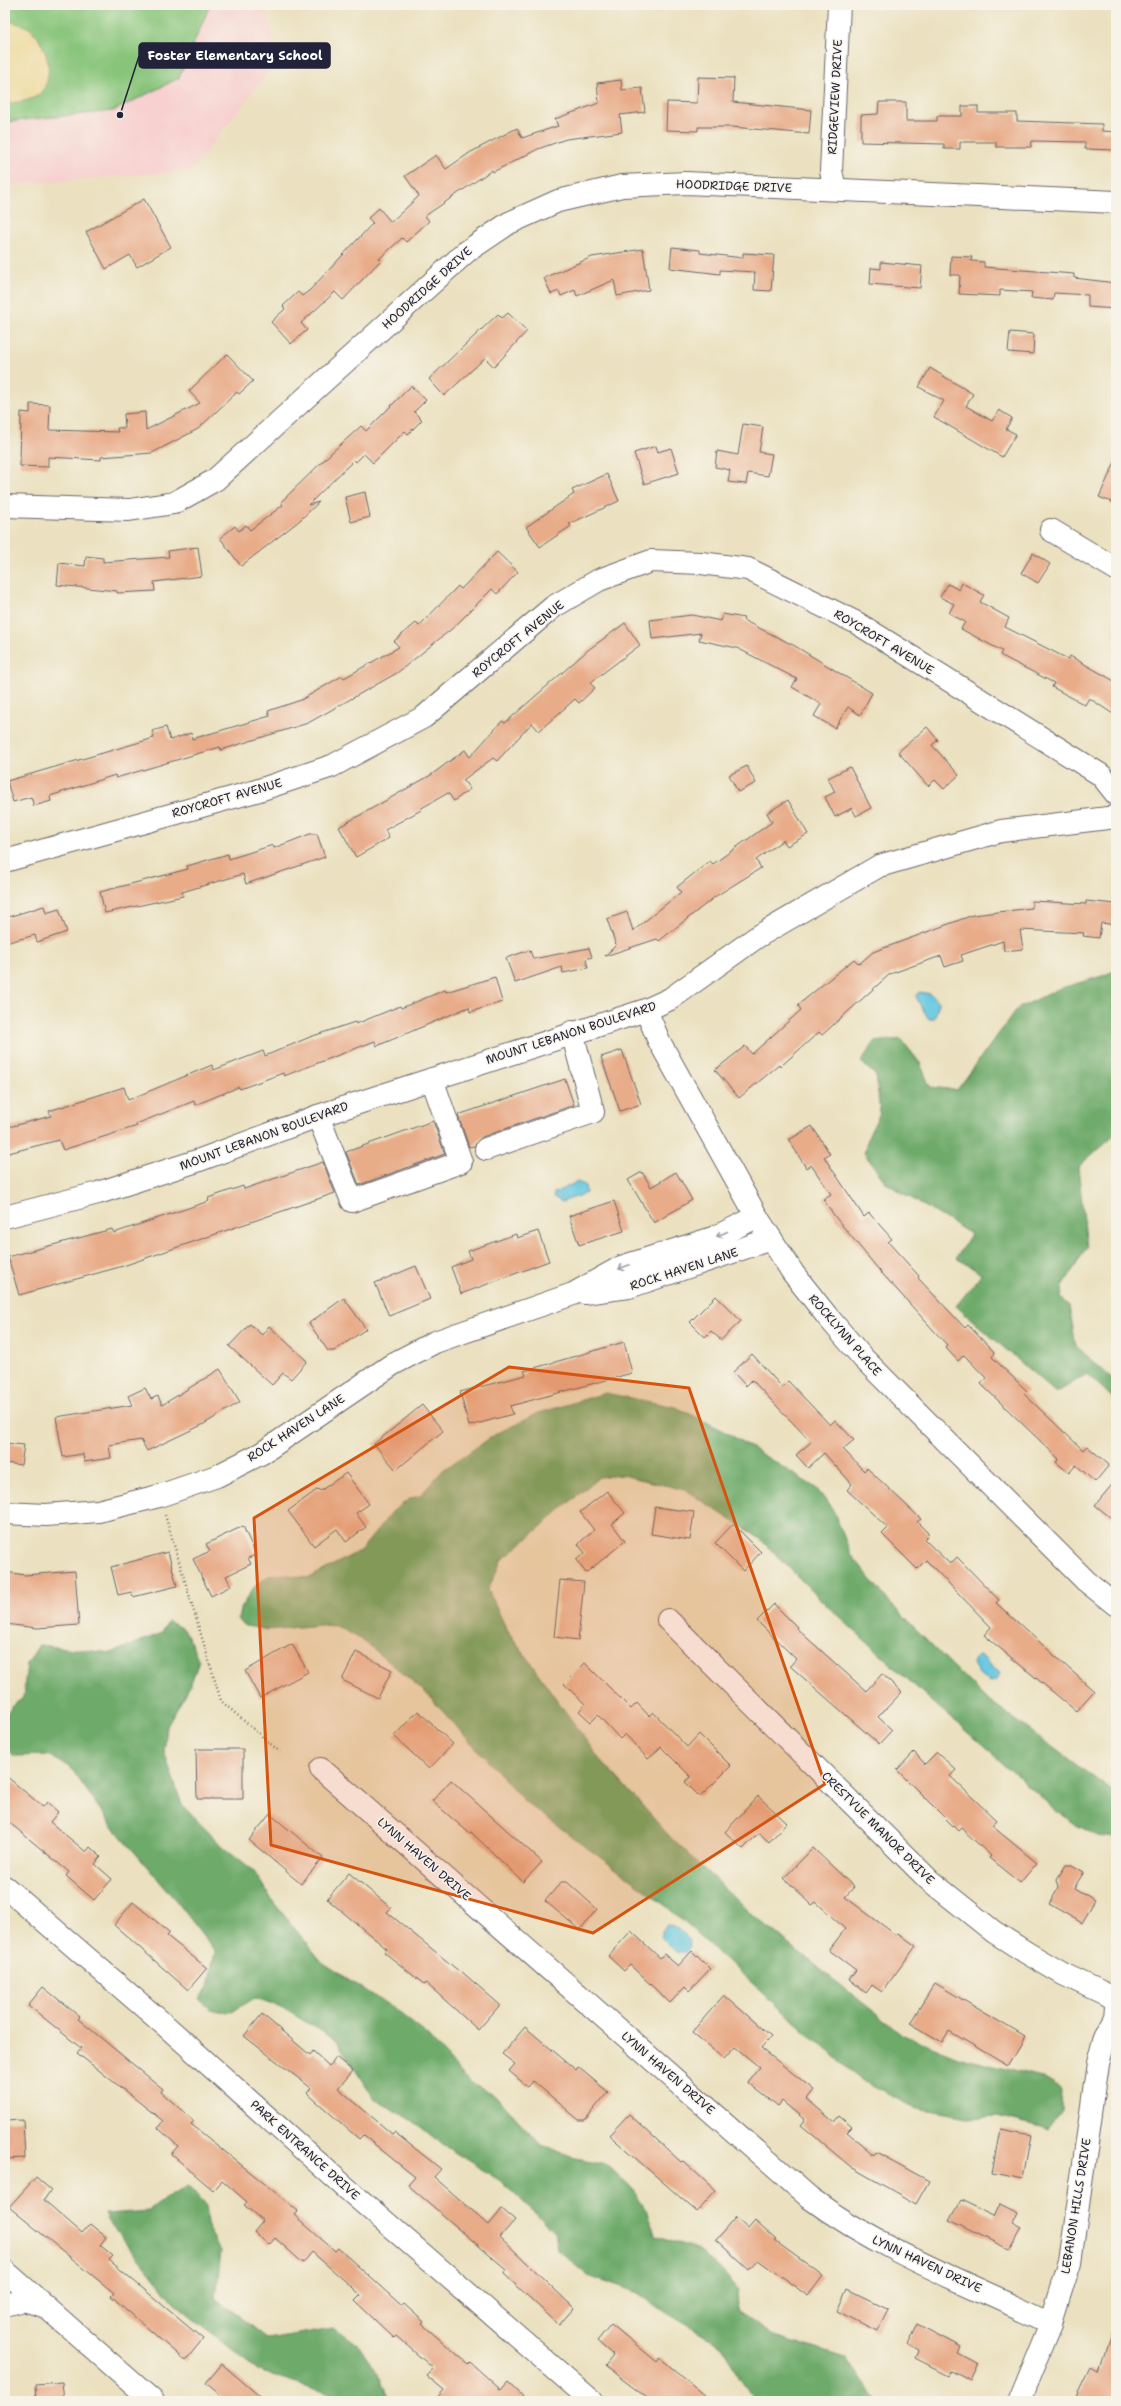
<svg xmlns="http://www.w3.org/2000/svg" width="1121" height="2406" viewBox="0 0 1121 2406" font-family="'Shantell Sans',sans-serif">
	<rect width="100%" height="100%" fill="#f7f3e8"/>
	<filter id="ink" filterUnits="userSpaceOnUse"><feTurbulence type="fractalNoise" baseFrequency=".025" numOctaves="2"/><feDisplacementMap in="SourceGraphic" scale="8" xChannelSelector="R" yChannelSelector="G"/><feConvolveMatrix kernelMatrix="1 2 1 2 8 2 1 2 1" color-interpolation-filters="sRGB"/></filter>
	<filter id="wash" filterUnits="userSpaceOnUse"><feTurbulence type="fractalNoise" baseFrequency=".012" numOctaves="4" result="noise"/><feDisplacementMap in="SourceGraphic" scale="16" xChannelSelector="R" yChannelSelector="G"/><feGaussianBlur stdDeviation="0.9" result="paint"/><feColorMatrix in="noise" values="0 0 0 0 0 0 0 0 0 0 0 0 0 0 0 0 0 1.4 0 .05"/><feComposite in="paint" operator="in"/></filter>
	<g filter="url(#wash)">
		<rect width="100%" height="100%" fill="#ebe1c0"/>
		<polygon fill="#f7d0cf" points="5,5 266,5 277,60 191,171 5,185"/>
		<polygon fill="#88c57a" stroke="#55745a" points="5,5 210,5 179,78 113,111 5,122"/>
		<g fill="#6eaa6a" stroke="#486652">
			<polygon points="1116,970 1116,1133 1078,1167 1087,1247 1063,1286 1061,1298 1069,1305 1076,1346 1116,1382 1116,1401 1087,1374 1056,1393 956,1306 982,1274 956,1258 971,1234 886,1183 864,1153 869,1135 880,1113 876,1076 861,1062 874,1042 901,1039 920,1063 930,1087 957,1090 1017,1009 1058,989 1102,976"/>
			<polygon points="605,1393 676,1407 726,1432 816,1488 833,1510 851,1554 889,1602 982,1695 1116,1794 1116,1838 1098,1836 1070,1822 927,1697 824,1603 759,1538 685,1490 622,1475 599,1477 501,1561 488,1590 507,1630 595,1753 673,1840 754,1916 902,2034 958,2057 1042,2078 1062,2090 1061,2113 1048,2129 997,2116 968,2118 918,2109 871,2086 848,2069 666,1906 524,1801 425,1692 363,1640 336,1626 321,1625 268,1630 246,1626 238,1620 240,1609 254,1587 268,1576 283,1574 309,1578 361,1550 393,1511 411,1498 420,1496 443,1470 496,1434 539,1413"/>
			<path d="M168,1621l17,9 14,31 -9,25 -23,40 -3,26 18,53 37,38 34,27 21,33 48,59 71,46 32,25 45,50 27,14 43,47 31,13 35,7 25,23 13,20 12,28 40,14 19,14 24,27 -3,20 35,25 74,23 32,43h-122l-35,-56 -49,-29 -32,-23 -52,-18 -30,-25 -3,-20 -55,-50 -56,-35 -31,-25 -36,-20 -40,-60 -55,-33 -25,-9 -28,15 -17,-4 -12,-10 9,-12 7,-36 -37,-48 -70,-82 -37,-53 -23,-13 -34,1 -9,-9c0,-25 -4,-34 18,-49l4,-34 12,-19 72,8 51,-20z"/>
			<polygon points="189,2186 206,2206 209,2232 221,2251 216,2298 267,2339 334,2328 359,2346 380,2378 390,2401 353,2401 259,2371 175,2303 109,2222 105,2214 149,2211 170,2195"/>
		</g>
		<path fill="#eeda9e" stroke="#887e6c" d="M5,21c8,1 17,3 24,7 17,13 29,51 9,67 -9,7 -23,7 -33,9z"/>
		<g fill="#61c6df" stroke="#42748d">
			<path d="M919,992l12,2 8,9 -5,16h-5c-2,-2 -12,-19 -13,-23z"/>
			<polygon points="577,1182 585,1185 586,1193 562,1202 553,1197 554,1193"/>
			<polygon points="979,1656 983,1657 992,1668 1000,1673 998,1679 991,1682 980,1676 973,1664 975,1658"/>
			<path d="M666,1925c10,-1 24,12 24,21l-4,6h-10l-15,-15v-6z"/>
		</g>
		<g id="blocks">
			<g fill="#e8ac89">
				<polygon points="698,77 734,78 733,102 811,110 809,134 732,127 698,127 698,131 666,130 667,102 697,103"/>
				<polygon points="621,80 622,90 642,88 645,112 620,115 622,132 566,139 538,149 493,172 492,170 425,216 429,221 406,242 402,238 379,259 381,260 343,300 335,292 301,323 307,330 291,344 271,322 285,309 283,306 298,292 302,296 310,290 373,223 368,218 379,208 391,222 419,196 405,176 436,155 446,169 471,152 517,128 522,138 558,126 555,119 599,103 597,83"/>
				<polygon points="879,102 906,102 906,121 937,121 937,116 962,116 962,106 978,106 978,113 1017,113 1017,121 1102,124 1102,131 1116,132 1116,150 1085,149 1085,142 1032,141 1031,147 996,147 996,142 960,142 960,149 944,149 944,144 861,142 861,115 878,114"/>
				<polygon points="144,199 171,247 137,267 130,255 106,269 86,232"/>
				<polygon points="672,247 700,250 700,253 743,258 743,253 774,255 771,291 754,290 755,272 720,270 720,274 670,268"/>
				<polygon points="643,249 649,290 617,296 614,280 577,296 575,290 561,296 559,291 551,294 544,278 592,257"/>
				<polygon points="951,256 972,257 971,261 984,262 984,267 1074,274 1074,278 1116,283 1116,309 1088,307 1088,295 1054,293 1053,300 1031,298 1032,292 1000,290 1000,296 959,294 960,275 950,275"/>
				<polygon points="881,262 922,266 920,288 870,284 871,268 881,269"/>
				<polygon points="508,313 527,331 494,367 485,358 444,396 429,379 498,314 502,318"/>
				<polygon points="1010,332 1034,334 1033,354 1008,352"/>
				<polygon points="227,354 253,381 239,394 237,392 198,429 152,453 101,457 101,460 48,457 48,467 20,466 21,412 30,413 30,404 50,405 49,430 118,432 117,428 125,428 124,414 145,412 146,430 200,403 189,391"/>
				<polygon points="930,368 973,394 966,406 992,421 999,410 1012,418 1006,429 1016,434 1002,457 934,417 944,401 919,387"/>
				<polygon points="411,386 426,400 414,412 422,420 408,434 405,431 373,463 364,454 356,462 354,460 308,505 319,502 299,521 241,566 220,538 235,526 239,531 246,525 250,530 283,505 281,502 330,454 361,426 366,431"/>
				<polygon points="743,424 763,427 759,452 772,454 768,476 748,473 746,484 728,482 730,470 715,467 717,451 738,455"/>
				<polygon points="656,446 658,452 671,448 679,473 644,484 634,453"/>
				<polygon points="1116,460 1116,504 1099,497"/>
				<polygon points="607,474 619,501 569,524 571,526 540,547 526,527 574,494 572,490"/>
				<polygon points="365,492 370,517 351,522 345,497"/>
				<polygon points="198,547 202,576 154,582 155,591 117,593 117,591 57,585 59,563 85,566 86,556 103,558 103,562 169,557 168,551"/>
				<polygon points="497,552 518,572 497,594 492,589 454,627 397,673 308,723 221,750 220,747 116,778 115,775 50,796 51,801 34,806 31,797 13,802 7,781 154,738 152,731 166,727 170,740 191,733 192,739 270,716 268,711 301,700 342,676 344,678 399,647 394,641 416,623 419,626 458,586 461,589"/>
				<polygon points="1033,553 1050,564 1038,583 1021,573"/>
				<polygon points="962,583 984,595 980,602 1009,618 1005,627 1068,659 1070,656 1116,682 1116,716 1089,698 1085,705 1052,687 1054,683 1000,655 1002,651 961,629 965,622 949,613 954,604 940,597 948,584 959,590"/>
				<polygon points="723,614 744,618 743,620 795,646 872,693 860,715 848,707 835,728 814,716 821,704 792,687 797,679 737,648 699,640 701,633 652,639 650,620 692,615 721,621"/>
				<polygon points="625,623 640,645 590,683 595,688 579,703 575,699 539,731 532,723 497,761 493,758 463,780 470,789 454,801 448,793 420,809 421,810 385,830 389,838 356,857 339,827 431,775 465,750 470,757 502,721 505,723 588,650"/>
				<polygon points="927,727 938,740 932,745 959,775 944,789 935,780 928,786 898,752"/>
				<polygon points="747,766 756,783 738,792 729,775"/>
				<polygon points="850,767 871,808 856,816 852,808 835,817 825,797 835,792 828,778"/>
				<polygon points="788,800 808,834 787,846 783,840 756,860 761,868 716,896 659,941 657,939 605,956 616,945 607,919 627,912 633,931 681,892 677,887 710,861 713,864 772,822 767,813"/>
				<polygon points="310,834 317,834 325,857 246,884 243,874 182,892 183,896 105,913 100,892 188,869 187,866 228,854 229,859 273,845 274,848"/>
				<polygon points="1032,901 1086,904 1086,901 1116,904 1116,925 1101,923 1099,938 1083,936 1084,933 1020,930 1023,949 1004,951 1003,941 961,955 963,961 945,967 941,956 890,974 822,1035 819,1032 780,1067 779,1065 739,1098 715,1070 745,1046 752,1054 801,1010 798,1005 854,959 859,964 873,952 973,915 1032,908"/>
				<polygon points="44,906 46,913 59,909 67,932 37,942 35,935 5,943 5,918"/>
				<polygon points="589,948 592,957 586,959 588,968 563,973 562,967 515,983 506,958 530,950 533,959"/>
				<polygon points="495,977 502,1002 470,1012 469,1007 377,1046 375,1041 284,1076 283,1073 240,1089 239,1087 195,1105 194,1101 136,1124 137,1126 63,1150 59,1140 5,1154 5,1128 51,1116 49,1111 124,1087 128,1100 212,1065 214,1070 263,1051 265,1056 310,1037 355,1022 356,1024 400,1006 401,1008 445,990 446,992"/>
				<polygon points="622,1050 641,1104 620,1111 601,1057"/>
				<polygon points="565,1079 574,1105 482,1137 474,1146 469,1147 458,1115"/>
				<polygon points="433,1121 445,1154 359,1185 346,1152"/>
				<polygon points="812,1126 830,1154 824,1157 864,1217 869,1213 892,1239 888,1242 919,1276 918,1278 965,1328 968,1325 995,1353 992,1357 1027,1391 1024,1394 1083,1450 1087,1446 1109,1465 1095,1482 1076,1465 1069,1473 1056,1462 1059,1459 981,1384 986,1378 964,1355 958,1361 945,1347 947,1345 879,1270 836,1218 823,1199 831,1194 811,1165 806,1168 789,1140"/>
				<polygon points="323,1162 335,1193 123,1266 19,1295 8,1257 112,1229 114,1233 209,1201 208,1198 243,1186 244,1189"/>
				<polygon points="642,1172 651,1187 676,1172 692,1200 654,1223 628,1180"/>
				<polygon points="614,1201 624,1231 579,1245 569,1216"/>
				<polygon points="538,1231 549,1261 461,1294 451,1267 471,1259 468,1251 516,1234 517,1238"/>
				<polygon points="416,1266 430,1299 389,1316 375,1283"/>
				<polygon points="716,1296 741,1321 721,1340 711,1331 705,1337 690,1322"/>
				<polygon points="344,1298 366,1329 334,1351 328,1351 309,1323"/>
				<polygon points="250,1324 262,1335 269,1326 307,1361 291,1379 283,1373 272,1385 229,1346"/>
				<polygon points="624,1342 632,1373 510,1406 513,1414 469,1426 460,1392 526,1375 524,1371"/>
				<polygon points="752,1354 782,1387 788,1381 830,1425 835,1420 854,1440 843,1449 864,1471 867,1468 921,1519 917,1522 929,1534 924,1539 950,1564 957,1557 999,1600 996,1603 1094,1691 1076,1711 984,1635 991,1627 926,1560 917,1569 882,1534 888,1528 847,1490 852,1484 824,1453 808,1468 796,1455 811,1442 752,1380 746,1386 733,1372"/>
				<polygon points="220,1369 240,1402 204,1424 147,1451 141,1440 109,1445 111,1458 84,1462 83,1454 63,1457 56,1417 132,1405 128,1396 145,1388 151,1399 158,1396 162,1405"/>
				<polygon points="422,1405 443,1431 396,1470 374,1444"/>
				<polygon points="5,1443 24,1445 21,1465 5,1463"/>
				<polygon points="346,1473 369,1504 356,1513 366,1527 346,1542 337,1529 314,1546 288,1511 318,1489 320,1491"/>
				<polygon points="1116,1480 1116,1522 1095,1505"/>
				<polygon points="607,1491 625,1513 612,1524 625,1541 586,1573 576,1560 585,1553 578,1544 594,1530 580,1512"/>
				<polygon points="655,1507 694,1512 690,1540 651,1534"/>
				<polygon points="733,1524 761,1552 743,1571 715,1543"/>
				<polygon points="243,1526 256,1555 248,1558 251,1564 226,1576 231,1586 211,1596 193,1559 210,1551 206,1544"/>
				<polygon points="168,1552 177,1586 133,1597 131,1592 118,1595 111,1567"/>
				<polygon points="75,1571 79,1625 37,1628 5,1624 5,1572 25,1575"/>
				<polygon points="560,1580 584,1582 578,1640 554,1637"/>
				<polygon points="774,1604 797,1627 796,1628 866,1691 882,1674 902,1692 878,1717 892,1730 879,1744 790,1666 796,1659 757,1621"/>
				<polygon points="292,1644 308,1672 260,1698 245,1671"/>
				<polygon points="356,1652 392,1670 378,1698 342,1680"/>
				<polygon points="585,1663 631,1709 637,1703 649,1716 653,1712 687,1747 699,1734 731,1766 700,1797 685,1782 691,1777 661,1747 648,1759 625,1734 620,1739 598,1715 591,1722 579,1711 585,1704 564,1684"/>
				<polygon points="418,1711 453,1744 429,1769 394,1736"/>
				<polygon points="196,1749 243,1749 243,1799 197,1799"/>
				<polygon points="914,1752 925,1764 937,1752 956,1770 950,1776 997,1821 992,1826 1037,1863 1020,1883 989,1858 991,1856 961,1828 958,1831 897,1770"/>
				<polygon points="5,1775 43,1807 47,1802 58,1812 50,1822 86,1852 90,1847 101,1857 95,1864 112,1879 94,1900 66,1876 69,1872 5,1819"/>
				<polygon points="451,1780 542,1862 523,1882 471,1832 469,1833 432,1801"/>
				<polygon points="758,1796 787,1823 769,1842 759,1833 743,1849 725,1832"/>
				<polygon points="270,1814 323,1858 301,1884 249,1840"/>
				<polygon points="813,1848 854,1887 845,1897 896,1935 898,1933 916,1946 882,1992 872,1985 866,1993 849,1979 856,1970 829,1950 845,1929 816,1902 812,1905 784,1878"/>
				<polygon points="1066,1865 1072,1865 1084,1872 1074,1888 1095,1900 1082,1923 1049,1904 1059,1887 1057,1879"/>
				<polygon points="349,1873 391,1908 387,1912 460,1972 461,1971 500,2005 478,2030 426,1983 425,1985 384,1952 387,1949 327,1899"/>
				<polygon points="561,1882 567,1882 597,1909 580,1930 545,1901"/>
				<polygon points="133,1902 170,1933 167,1936 207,1968 188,1990 114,1925"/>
				<polygon points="631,1931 660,1958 664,1954 678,1966 692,1951 710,1969 689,1991 685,1987 670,2003 630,1965 624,1971 608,1956"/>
				<polygon points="935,1983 1025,2037 1008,2066 949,2031 942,2042 910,2023"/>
				<polygon points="43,1987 80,2017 78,2019 163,2089 161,2092 194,2121 191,2124 298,2211 294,2215 335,2251 338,2248 402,2306 404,2304 424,2322 422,2324 468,2364 470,2362 501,2390 508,2382 528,2401 434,2401 444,2390 426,2375 433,2368 396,2336 394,2338 355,2301 361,2295 312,2252 303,2263 275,2238 269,2245 254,2232 263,2221 244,2205 247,2202 222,2180 213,2190 171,2154 178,2146 158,2128 163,2121 77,2053 81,2048 28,2005"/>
				<polygon points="724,1995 771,2036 761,2048 814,2090 807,2099 834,2122 839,2116 852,2127 847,2132 874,2155 876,2152 929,2181 916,2204 851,2167 801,2125 805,2120 782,2101 778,2106 747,2082 759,2067 735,2047 724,2059 692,2032"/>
				<polygon points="262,2014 310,2055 313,2051 329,2066 336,2057 353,2071 338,2088 392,2134 394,2132 441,2169 434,2177 489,2225 502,2209 515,2220 500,2237 574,2308 559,2325 504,2274 507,2270 408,2185 415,2177 363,2135 359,2139 307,2093 311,2088 244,2036"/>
				<polygon points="525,2027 576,2070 578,2067 608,2092 585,2120 579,2120 533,2081 528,2087 509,2071 515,2064 502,2054"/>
				<polygon points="629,2114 681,2162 683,2161 716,2191 697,2212 609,2135"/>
				<polygon points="23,2120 25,2158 5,2159 5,2121"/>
				<polygon points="1000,2129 1032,2135 1024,2179 992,2173"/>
				<polygon points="36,2177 51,2190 44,2200 82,2233 90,2224 106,2237 100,2245 113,2256 109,2260 203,2339 185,2361 111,2296 114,2293 9,2207"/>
				<polygon points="961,2200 994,2216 1000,2203 1018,2212 1013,2223 1022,2228 1010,2250 950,2220"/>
				<polygon points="736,2217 748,2228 755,2220 777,2240 775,2241 823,2276 808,2296 758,2260 749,2270 716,2240"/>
				<polygon points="847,2289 888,2309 877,2331 837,2311"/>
				<polygon points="611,2324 657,2362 660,2358 712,2401 651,2401 618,2376 605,2365 613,2355 597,2341"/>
				<polygon points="917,2324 961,2347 958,2353 977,2363 969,2380 951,2371 948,2375 915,2358 918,2351 907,2345"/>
				<polygon points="1113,2325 1116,2326 1116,2401 1075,2401 1091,2368 1098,2372"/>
				<polygon points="222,2364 265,2401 227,2401 206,2383"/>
				<polygon points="62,2382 64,2401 36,2401 35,2384"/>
			</g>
		</g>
	</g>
	<g filter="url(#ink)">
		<use href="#blocks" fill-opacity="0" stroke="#68656a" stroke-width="1"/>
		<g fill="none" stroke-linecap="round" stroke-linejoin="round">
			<defs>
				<g id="minor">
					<polyline points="835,189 831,171 839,5"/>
					<polyline points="5,506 129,510 174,503 215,480 466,252 509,223 558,201 622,186 686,183 1116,202"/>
					<polyline points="1051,530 1116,569"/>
					<polyline points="5,861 256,791 332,766 424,717 553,607 599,580 651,561 701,563 748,569 857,623 1101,775 1116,794"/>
					<polyline points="646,1010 659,1041 757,1217 793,1273 827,1316 863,1358 1086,1581 1116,1605"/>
					<polyline points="318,1116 352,1201 461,1162 432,1079"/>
					<polyline points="486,1149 593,1112 572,1032"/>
					<polyline points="5,1217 98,1193 197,1161 318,1116 646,1010 670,999 757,937 879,866 1001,831 1116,817"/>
					<polyline points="584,1293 629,1287 771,1239"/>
					<polyline points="5,1513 46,1515 98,1511 159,1496 217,1476 262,1453 393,1364 435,1342 573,1294 621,1267 713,1238 757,1217"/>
					<polyline points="668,1620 929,1880 994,1932 1027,1953 1063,1974 1116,1999"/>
					<path d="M321,1769l489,429c73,54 160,86 241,125"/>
					<polyline points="5,1887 167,2027 345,2187 592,2401"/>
					<polyline points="5,2271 153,2401"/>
					<polyline points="5,2305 24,2300 43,2306"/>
					<polyline points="1019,2401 1051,2323 1070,2262 1098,2063 1105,2036 1115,2017 1116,2007"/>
				</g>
			</defs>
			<use href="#minor" stroke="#68656a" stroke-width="24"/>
			<polyline stroke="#68656a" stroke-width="2.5" stroke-dasharray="1 3" stroke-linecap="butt" points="165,1515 221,1701 280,1752"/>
			<use href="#minor" stroke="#fff" stroke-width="22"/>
		</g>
		<defs><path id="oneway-shaft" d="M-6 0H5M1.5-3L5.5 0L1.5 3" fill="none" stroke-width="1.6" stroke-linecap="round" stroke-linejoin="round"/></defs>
		<g stroke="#9c9ca7">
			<use href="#oneway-shaft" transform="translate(722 1234) rotate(156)"/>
			<use href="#oneway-shaft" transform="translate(624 1267) rotate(159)"/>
		</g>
	</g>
	<path fill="#d45411" fill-opacity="0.2" stroke="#d45411" stroke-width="3" stroke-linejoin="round" d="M509,1367l180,21 136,396 -232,149 -322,-88 -17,-327z"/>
	<g text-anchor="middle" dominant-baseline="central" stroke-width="3" stroke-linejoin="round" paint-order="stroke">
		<g font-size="12" fill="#22223b" stroke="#f7f3e8">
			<text transform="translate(835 97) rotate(-87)">RIDGEVIEW DRIVE</text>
			<text transform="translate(734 186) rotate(2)">HOODRIDGE DRIVE</text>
			<text transform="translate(427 288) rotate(-42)">HOODRIDGE DRIVE</text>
			<text transform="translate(518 639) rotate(-39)">ROYCROFT AVENUE</text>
			<text transform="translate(884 642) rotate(31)">ROYCROFT AVENUE</text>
			<text transform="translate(227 798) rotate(-16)">ROYCROFT AVENUE</text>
			<text transform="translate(571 1033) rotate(-18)">MOUNT LEBANON BOULEVARD</text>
			<text transform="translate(264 1136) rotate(-20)">MOUNT LEBANON BOULEVARD</text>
			<text transform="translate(684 1269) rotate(-18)">ROCK HAVEN LANE</text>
			<text transform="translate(845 1335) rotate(49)">ROCKLYNN PLACE</text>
			<text transform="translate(296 1428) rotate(-33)">ROCK HAVEN LANE</text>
			<text transform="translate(878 1828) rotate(45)">CRESTVUE MANOR DRIVE</text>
			<text transform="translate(424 1859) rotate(41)">LYNN HAVEN DRIVE</text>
			<text transform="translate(668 2073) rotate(41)">LYNN HAVEN DRIVE</text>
			<text transform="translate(305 2150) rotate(42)">PARK ENTRANCE DRIVE</text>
			<text transform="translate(1076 2206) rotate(-81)">LEBANON HILLS DRIVE</text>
			<text transform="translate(927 2264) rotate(25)">LYNN HAVEN DRIVE</text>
		</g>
	</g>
	<path fill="none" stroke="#22223b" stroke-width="1.5" d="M120 115L139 56"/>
	<circle fill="#22223b" stroke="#f7f3e8" stroke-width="1.5" cx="120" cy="115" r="4"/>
	<rect fill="#22223b" stroke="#22223b" stroke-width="1.5" x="139" y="43" width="191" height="25" rx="4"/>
	<g font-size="13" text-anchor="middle" font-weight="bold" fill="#fff">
		<text x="235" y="60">Foster Elementary School</text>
	</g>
	<rect width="1121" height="2406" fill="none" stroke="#f7f3e8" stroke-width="20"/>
</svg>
